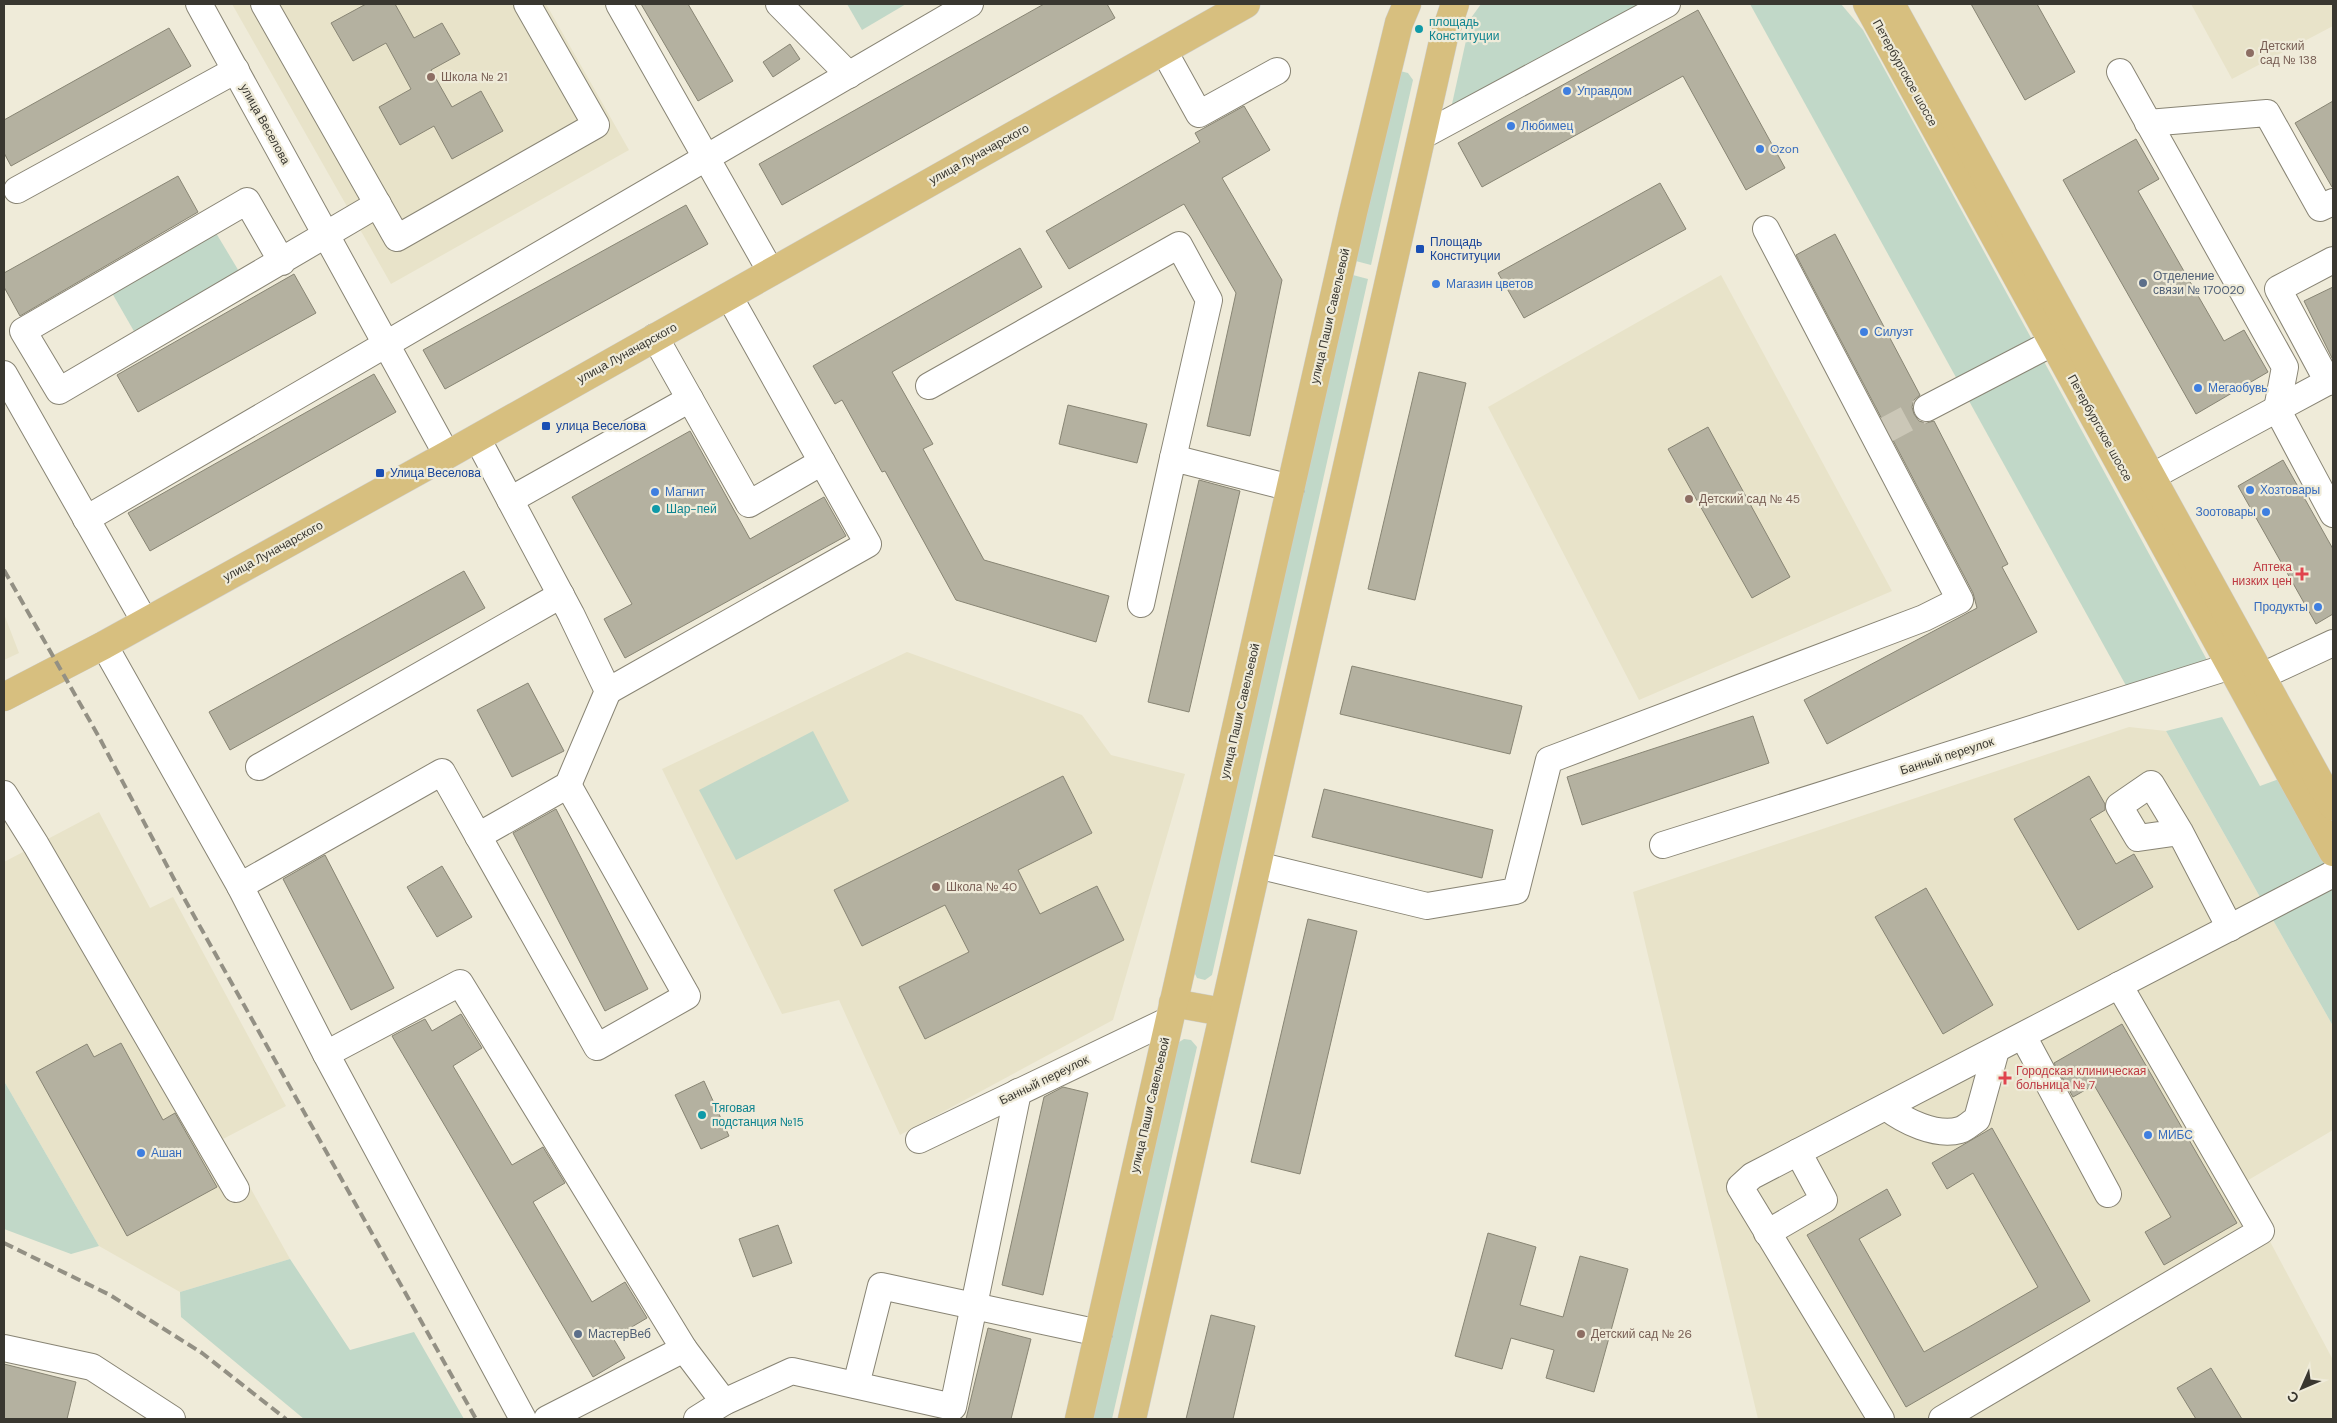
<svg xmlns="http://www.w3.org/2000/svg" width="2337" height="1423" viewBox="0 0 2337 1423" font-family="'DM Sans',sans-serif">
	<rect width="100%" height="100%" fill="#efebd9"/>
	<g fill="#e8e3c9">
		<polygon points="232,4 546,4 629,150 391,284"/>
		<polygon points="2191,4 2333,4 2333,26 2232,79"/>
		<polygon points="1721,275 1892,591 1639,700 1488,407"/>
		<polygon points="4,614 19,653 4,660"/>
		<polygon points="907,652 1082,715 1111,755 1185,774 1113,1020 900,1135 839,1000 782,1014 662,769"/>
		<polygon points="2129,727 2166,731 2333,1026 2333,1130 2240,1185 2333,1360 2333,1419 1758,1419 1633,892"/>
		<polygon points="99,812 150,908 173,897 286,1106 223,1139 290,1259 180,1292 99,1246 4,1081 4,862"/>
	</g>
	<g fill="#c1d8c8">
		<polygon points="847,4 906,4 862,30"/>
		<polygon points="1481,4 1641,4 1450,113 1471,18"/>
		<polygon points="1750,4 1841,4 1863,30 2207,660 2129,691"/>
		<polygon points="1400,71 1408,73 1413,80 1371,265 1352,260"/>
		<polygon points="216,233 240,273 135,333 112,293"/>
		<polygon points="1349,274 1368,279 1212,975 1205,980 1197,978 1193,970"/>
		<polygon points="2222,717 2260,786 2279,779 2333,876 2333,1026 2166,731"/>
		<polygon points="813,731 849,801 736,860 699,790"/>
		<polygon points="1184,1039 1191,1040 1197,1047 1112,1419 1091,1419 1176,1044"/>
		<polygon points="4,1081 99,1246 71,1254 4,1229"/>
		<polygon points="290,1259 350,1350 414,1332 464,1419 304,1419 181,1317 180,1292"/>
	</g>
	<g fill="#b4b1a0" stroke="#888574">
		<polygon points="366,4 395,4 414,38 442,23 460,54 431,70 452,107 481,91 503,131 452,159 434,126 400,145 379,107 411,89 386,43 353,61 331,23"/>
		<polygon points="641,4 688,4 733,81 698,101"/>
		<polygon points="1044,4 1107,4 1115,18 782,205 759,164"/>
		<polygon points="1971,4 2037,4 2075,72 2025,100"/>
		<polygon points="1698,10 1785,168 1746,190 1683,76 1482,187 1458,143"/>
		<polygon points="169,28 191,66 11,166 4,153 4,120"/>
		<polygon points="790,44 800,59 773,77 763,62"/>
		<polygon points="2333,101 2333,187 2332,187 2295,123"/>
		<polygon points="1244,106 1270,150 1222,178 1282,280 1250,436 1207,426 1236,293 1184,204 1069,269 1046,231 1200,142 1195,133"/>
		<polygon points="2136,139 2159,179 2138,191 2224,341 2244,330 2268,372 2196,414 2063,180"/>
		<polygon points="178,176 198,212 20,316 4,287 4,273"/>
		<polygon points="1660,183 1686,229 1524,318 1498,273"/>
		<polygon points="686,205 708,244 445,389 423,350"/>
		<polygon points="1835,234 1920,395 1914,400 1912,407 1914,414 1919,421 1926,423 1934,421 2008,564 2002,567 2037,632 1827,744 1804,700 1977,608 1973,593 1796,255"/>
		<polygon points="1020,248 1042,287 892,372 933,444 923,449 984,560 1109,596 1096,642 956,600 885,471 882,472 842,400 835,404 813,366"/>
		<polygon points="294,274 316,313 138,412 117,375"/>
		<polygon points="2333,287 2333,360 2304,301"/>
		<polygon points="1419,372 1466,383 1415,600 1368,589"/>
		<polygon points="374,374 396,412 150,551 128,513"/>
		<polygon points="1068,405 1147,424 1137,463 1059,444"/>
		<polygon points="1708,427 1790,577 1752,598 1668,449"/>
		<polygon points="690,431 750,539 824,497 846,536 625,658 604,619 632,604 572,497"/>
		<polygon points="2283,460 2333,549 2333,614 2316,624 2238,486"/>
		<polygon points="1199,480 1240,491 1189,712 1148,702"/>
		<polygon points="464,571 485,608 230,750 209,712"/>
		<polygon points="1352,666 1522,706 1510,754 1340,714"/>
		<polygon points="528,683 564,751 512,777 477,710"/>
		<polygon points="1753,716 1769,763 1582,825 1567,777"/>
		<polygon points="1063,776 1092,833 1018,870 1040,914 1097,886 1124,940 925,1039 899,987 969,952 945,905 862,946 834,890"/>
		<polygon points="2089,776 2105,804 2105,810 2090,819 2116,864 2134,854 2153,887 2078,930 2014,819"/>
		<polygon points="1324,789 1493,830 1482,878 1312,837"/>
		<polygon points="556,809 648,989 605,1011 513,833"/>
		<polygon points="325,855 394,988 351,1010 283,879"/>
		<polygon points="442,866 472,917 437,937 407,887"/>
		<polygon points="1926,888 1993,1005 1943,1034 1875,917"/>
		<polygon points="1308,919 1357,931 1300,1174 1251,1162"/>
		<polygon points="461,1014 482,1048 453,1066 512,1165 543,1147 565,1183 533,1202 592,1302 625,1282 647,1318 613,1338 625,1358 593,1377 392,1036 425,1019 432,1031"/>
		<polygon points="2122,1024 2237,1223 2164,1265 2145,1232 2171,1217 2094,1085 2073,1097 2054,1063"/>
		<polygon points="121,1043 163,1120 175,1113 217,1187 127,1236 36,1072 87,1044 94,1057"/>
		<polygon points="704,1081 729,1136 701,1149 675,1095"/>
		<polygon points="1063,1087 1088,1093 1043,1295 1002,1285 1044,1097"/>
		<polygon points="1992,1128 2090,1301 1906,1407 1807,1235 1887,1189 1901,1215 1859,1239 1924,1352 1969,1327 2038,1287 1973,1173 1947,1189 1932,1163"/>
		<polygon points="778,1225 792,1263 753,1277 739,1239"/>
		<polygon points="1488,1233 1536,1247 1520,1305 1563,1317 1580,1256 1628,1269 1594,1392 1546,1378 1554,1350 1511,1338 1502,1369 1455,1356"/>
		<polygon points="1211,1315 1255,1326 1233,1419 1186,1419"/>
		<polygon points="988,1328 1031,1339 1011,1419 966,1419"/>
		<polygon points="4,1364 76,1382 67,1419 4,1419"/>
		<polygon points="2211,1368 2242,1419 2196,1419 2177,1388"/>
	</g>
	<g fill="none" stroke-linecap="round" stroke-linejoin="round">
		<polyline stroke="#cbc7b7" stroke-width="26" stroke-dasharray="26 13" stroke-linecap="butt" points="1884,431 1927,408"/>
		<defs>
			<g id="minor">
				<polyline points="199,4 447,455"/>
				<polyline points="264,4 397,238 596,125 527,4"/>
				<polyline points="619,4 771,272"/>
				<polyline points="779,4 849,75"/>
				<polyline points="1164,51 1199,114 1277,71"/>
				<polyline points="2120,72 2285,367 2277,409"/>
				<polyline points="2148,123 2267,113 2320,208 2333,202"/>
				<polyline points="1422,136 1667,4"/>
				<polyline points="17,190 236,70"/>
				<polyline points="282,262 247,201 23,331 59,391 378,204"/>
				<polyline points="655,337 749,504 822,462"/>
				<polyline points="4,374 145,622"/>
				<polyline points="2328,382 2278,289 2333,260"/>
				<polyline points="929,386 1179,245 1209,300 1173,458"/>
				<polyline points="1927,408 2054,342"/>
				<polyline points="2277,409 2333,379"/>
				<polyline points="477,438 571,614 608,691 568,785 478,836"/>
				<polyline points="2153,476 2277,409 2333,514"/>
				<polyline points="510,500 690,399"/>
				<polyline points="86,519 970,4"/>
				<polyline points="1141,604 1173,458 1291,488"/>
				<polyline points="104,645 240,886 442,772 597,1047 687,996 568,785"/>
				<polyline points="2262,676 2333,643"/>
				<polyline points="608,691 868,544 729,296"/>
				<polyline points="259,767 561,595"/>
				<polyline points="4,794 36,845 236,1189"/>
				<polyline points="2180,832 2138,838 2119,806 2151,784 2180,832 2230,928"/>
				<polyline points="1663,845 2231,666"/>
				<polyline points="1257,865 1427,906 1516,891 1549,760 1924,618 1960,600 1766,229"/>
				<polyline points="240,886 326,1054 523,1419"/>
				<polyline points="2023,1036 2108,1194"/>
				<polyline points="326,1054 460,983 684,1349 547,1419"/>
				<path d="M1886,1107c18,14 50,30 74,23 6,-2 12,-8 17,-11l19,-69"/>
				<polyline points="919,1140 1169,1020"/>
				<polyline points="1767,1233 1824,1200 1798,1152"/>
				<polyline points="4,1348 92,1367 172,1419"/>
				<polyline points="684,1349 724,1402 792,1371 953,1407 1018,1092"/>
				<polyline points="856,1385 881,1286 1099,1333"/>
				<polyline points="697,1419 724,1402"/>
				<polyline points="1881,1419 1740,1187 1752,1176 2333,874"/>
				<polyline points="1942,1419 2261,1231 2119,985"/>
			</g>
			<g id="major">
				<polyline points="1867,4 2333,852"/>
				<polyline points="1891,4 2333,806"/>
				<polyline points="4,697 104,645 447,455 1246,4"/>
				<polyline points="1173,1003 1223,1012"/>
				<polyline points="1079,1419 1353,213 1399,23 1407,4"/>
				<polyline points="1132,1419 1444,37 1455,4"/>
			</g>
		</defs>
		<use href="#minor" stroke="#888474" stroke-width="28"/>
		<use href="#major" stroke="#cfcfcd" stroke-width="29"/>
		<use href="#minor" stroke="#fff" stroke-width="26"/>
		<use href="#major" stroke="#d7bf7f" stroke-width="28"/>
		<g stroke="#939084" stroke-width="4" stroke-dasharray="10 5" stroke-linecap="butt">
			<polyline points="4,570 99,737 184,898 476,1419"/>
			<polyline points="4,1243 110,1295 202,1353 286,1419"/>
		</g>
	</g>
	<g fill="#0f9aa8" stroke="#efebd9" stroke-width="2">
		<circle cx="1419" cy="29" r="5"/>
		<circle cx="656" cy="509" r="5"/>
		<circle cx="702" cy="1115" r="5"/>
	</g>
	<g fill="#8d6e63" stroke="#efebd9" stroke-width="2">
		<circle cx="2250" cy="53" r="5"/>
		<circle cx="431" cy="77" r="5"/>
		<circle cx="1689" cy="499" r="5"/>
		<circle cx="936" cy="887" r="5"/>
		<circle cx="1581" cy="1334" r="5"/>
	</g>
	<g fill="#3f7fe0" stroke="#efebd9" stroke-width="2">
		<circle cx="1567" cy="91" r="5"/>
		<circle cx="1511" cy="126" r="5"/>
		<circle cx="1760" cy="149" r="5"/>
		<circle cx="1436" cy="284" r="5"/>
		<circle cx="1864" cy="332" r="5"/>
		<circle cx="2198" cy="388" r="5"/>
		<circle cx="2250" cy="490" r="5"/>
		<circle cx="655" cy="492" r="5"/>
		<circle cx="2266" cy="512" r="5"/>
		<circle cx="2318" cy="607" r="5"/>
		<circle cx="2148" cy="1135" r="5"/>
		<circle cx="141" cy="1153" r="5"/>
	</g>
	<g fill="#1a4fb4" stroke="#efebd9" stroke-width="2">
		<rect x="1415" y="244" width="10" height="10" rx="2.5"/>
		<rect x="541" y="421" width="10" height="10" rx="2.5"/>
		<rect x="375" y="468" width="10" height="10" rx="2.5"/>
	</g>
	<g fill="#5c6f8a" stroke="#efebd9" stroke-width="2">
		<circle cx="2143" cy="283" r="5"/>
		<circle cx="578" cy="1334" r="5"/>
	</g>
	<g fill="#e0444e" stroke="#efebd9" stroke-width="2">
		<path d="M2299.5 566.5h5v5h5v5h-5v5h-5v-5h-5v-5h5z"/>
		<path d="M2002.5 1070.5h5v5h5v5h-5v5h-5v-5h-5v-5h5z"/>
	</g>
	<g text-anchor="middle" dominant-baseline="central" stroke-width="4.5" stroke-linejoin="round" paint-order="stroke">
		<g font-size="12" fill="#0d838f" stroke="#efebd9" text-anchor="start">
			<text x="1429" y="22">площадь<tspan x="1429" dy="14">Конституции</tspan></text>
			<text x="666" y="509">Шар-пей</text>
			<text x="712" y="1108">Тяговая<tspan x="712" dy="14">подстанция №15</tspan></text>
		</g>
		<g font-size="12" fill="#785e54" stroke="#efebd9" text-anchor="start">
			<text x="2260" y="46">Детский<tspan x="2260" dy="14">сад № 138</tspan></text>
			<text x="441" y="77">Школа № 21</text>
			<text x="1699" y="499">Детский сад № 45</text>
			<text x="946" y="887">Школа № 40</text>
			<text x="1591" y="1334">Детский сад № 26</text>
		</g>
		<g font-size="12" fill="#393730" stroke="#efebd9">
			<text transform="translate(1905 73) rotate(61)">Петербургское шоссе</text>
			<text transform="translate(265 124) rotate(61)">улица Веселова</text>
			<text transform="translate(979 154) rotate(-29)">улица Луначарского</text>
			<text transform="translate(1330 316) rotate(-77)">улица Паши Савельевой</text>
			<text transform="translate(627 353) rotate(-29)">улица Луначарского</text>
			<text transform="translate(2100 428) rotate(61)">Петербургское шоссе</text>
			<text transform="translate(273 551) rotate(-29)">улица Луначарского</text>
			<text transform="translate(1240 711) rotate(-77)">улица Паши Савельевой</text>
			<text transform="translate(1947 756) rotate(-18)">Банный переулок</text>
			<text transform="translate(1044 1080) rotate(-26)">Банный переулок</text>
			<text transform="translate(1150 1105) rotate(-77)">улица Паши Савельевой</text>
		</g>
		<g font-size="12" fill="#366cbe" stroke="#efebd9" text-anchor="start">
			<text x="1577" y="91">Управдом</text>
			<text x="1521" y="126">Любимец</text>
			<text x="1770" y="149">Ozon</text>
			<text x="1446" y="284">Магазин цветов</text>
			<text x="1874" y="332">Силуэт</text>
			<text x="2208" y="388">Мегаобувь</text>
			<text x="2260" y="490">Хозтовары</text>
			<text x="665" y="492">Магнит</text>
			<text x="2256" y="512" text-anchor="end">Зоотовары</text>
			<text x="2308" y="607" text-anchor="end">Продукты</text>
			<text x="2158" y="1135">МИБС</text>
			<text x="151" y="1153">Ашан</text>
		</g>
		<g font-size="12" fill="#164399" stroke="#efebd9" text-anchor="start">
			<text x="1430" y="242">Площадь<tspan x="1430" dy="14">Конституции</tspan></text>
			<text x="556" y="426">улица Веселова</text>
			<text x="390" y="473">Улица Веселова</text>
		</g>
		<g font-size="12" fill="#4e5e75" stroke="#efebd9" text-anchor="start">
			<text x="2153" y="276">Отделение<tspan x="2153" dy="14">связи № 170020</tspan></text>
			<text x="588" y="1334">МастерВеб</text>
		</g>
		<g font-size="12" fill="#be3a42" stroke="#efebd9" text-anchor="end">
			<text x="2292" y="567">Аптека<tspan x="2292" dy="14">низких цен</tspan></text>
			<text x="2016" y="1071" text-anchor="start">Городская клиническая<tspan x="2016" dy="14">больница № 7</tspan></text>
		</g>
	</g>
	<rect width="2337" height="1423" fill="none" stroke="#393730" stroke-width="10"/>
	<g transform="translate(2302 1388) rotate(225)" stroke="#efebd9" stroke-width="4" paint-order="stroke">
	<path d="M0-4L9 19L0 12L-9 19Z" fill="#393730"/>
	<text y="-8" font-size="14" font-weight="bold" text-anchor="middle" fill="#393730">С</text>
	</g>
</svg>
